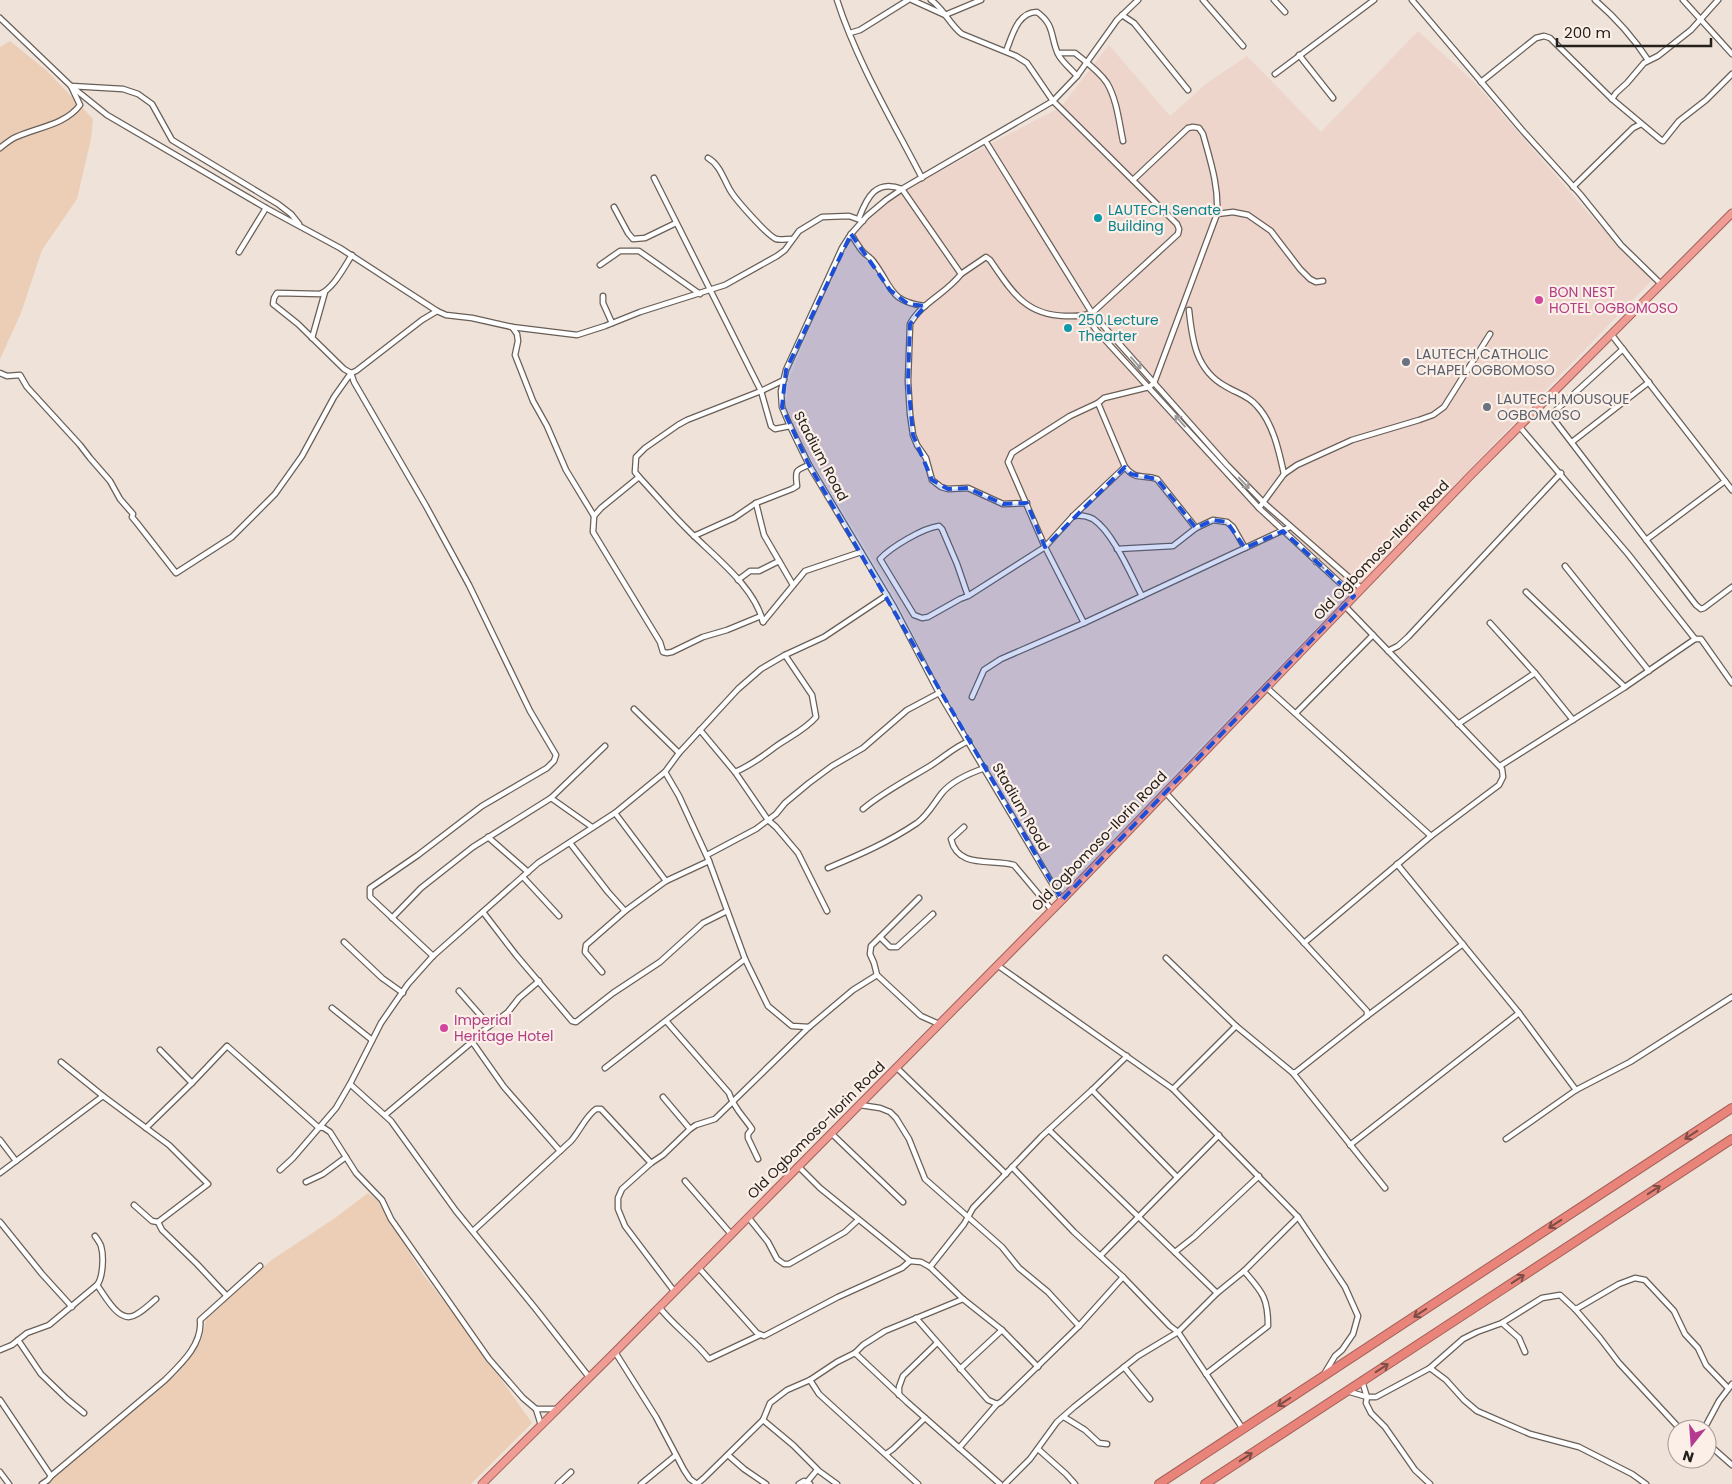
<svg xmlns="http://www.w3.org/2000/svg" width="1732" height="1484" viewBox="0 0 1732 1484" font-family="Poppins,sans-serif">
	<rect width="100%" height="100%" fill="#eee2d9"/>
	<polygon fill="#edd5cb" points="1418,31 1475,83 1589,214 1652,280 1362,581 1066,885 1060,885 1057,884 933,674 894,595 790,425 786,405 788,382 829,280 855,233 875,214 894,197 979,150 1061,107 1109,45 1170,116 1207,83 1247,56 1321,132"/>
	<g fill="#ecceb7">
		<polygon points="10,41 47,71 93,119 91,139 77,199 42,250 21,313 0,359 0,47"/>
		<polygon points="368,1193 378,1201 422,1273 469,1334 532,1423 471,1484 47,1484 113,1426 177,1374 202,1338 207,1315 233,1292 273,1259 335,1218"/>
	</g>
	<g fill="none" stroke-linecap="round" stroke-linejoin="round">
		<defs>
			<g id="minor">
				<path d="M837,0c20,62 55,120 85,178"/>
				<polyline points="912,0 945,15 981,0"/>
				<path d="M931,0c13,9 19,25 31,34l54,22 11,7 26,38 124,123 2,5 -1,5 -86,79c-9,4 -17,3 -27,3 -41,-1 -54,-26 -75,-56l-4,-3 -25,17"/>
				<polyline points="1203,0 1243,46"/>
				<polyline points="1274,0 1285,12"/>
				<polyline points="1412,0 1522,130 1580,194 1621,245 1661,284"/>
				<path d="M1595,0c21,18 38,37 53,60"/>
				<polyline points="1683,0 1732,54"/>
				<polyline points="1122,15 1134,23 1188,90"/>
				<polyline points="0,18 71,86 107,115 266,208 340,248 437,311 446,315 472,318 512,327 577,335 605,326 640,312 725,285 777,256 785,250 799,231 822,217 849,216 863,221"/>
				<polyline points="850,33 860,30 908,0"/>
				<path d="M1006,51c6,-14 11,-39 31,-39 18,13 13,24 21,42 4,8 13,15 19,22"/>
				<path d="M1058,53h17c11,9 24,18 32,30 10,17 12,39 16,58"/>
				<polyline points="1299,55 1333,98"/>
				<polyline points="1275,74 1374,0"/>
				<polyline points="1481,82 1536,38 1544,36 1550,38 1612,99 1661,140 1663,141 1679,121 1706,100 1732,74"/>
				<polyline points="1612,99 1616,93 1627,83 1644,63 1658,56 1691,30 1718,0"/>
				<polyline points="986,142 1092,313 1227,465 1264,503 1361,588"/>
				<path d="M0,148c5,-4 11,-9 16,-11 22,-10 49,-12 64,-32l-9,-19 52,3 15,5 14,10 20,36 106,64 13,10 8,10"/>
				<path d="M708,158c12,7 15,20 22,32 5,9 37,45 46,49 4,1 10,0 15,0"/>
				<polyline points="654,178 761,391 771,426 775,429 790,426"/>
				<polyline points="1573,187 1633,128 1641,124"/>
				<polyline points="614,207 628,233 633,239 645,238 676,223"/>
				<polyline points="1217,214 1233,212 1248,215 1271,231 1300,269 1310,279 1316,282 1323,281"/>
				<path d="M859,218c8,-21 17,-39 43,-29l59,85c-14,19 -40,29 -51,50l-2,57 2,33 3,21 4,10 9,13 6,22 9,7 7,2 20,-1 35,16 24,-1"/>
				<path d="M851,234c4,6 8,14 13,19 3,3 7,5 9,8 20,26 15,40 52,45"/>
				<polyline points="239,252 266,208"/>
				<path d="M352,255c-8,12 -18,33 -32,39l-43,-1 -3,5 -1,6 25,20 46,45 7,4 5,-2 66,-51 15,-9"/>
				<polyline points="600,265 620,251 639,251 700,294"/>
				<polyline points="603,296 603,303 612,323"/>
				<path d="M1189,310c3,30 7,60 36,76 11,7 23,9 32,20 16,17 22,45 27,68"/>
				<polyline points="1086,315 1096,330 1259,508 1354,596"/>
				<polyline points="512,327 517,334 518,341 515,355 533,401 547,426 566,470 594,516"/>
				<polyline points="1611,334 1732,490"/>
				<polyline points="312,338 325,292"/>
				<polyline points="1623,349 1553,413 1552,417 1696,605 1701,609 1704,608 1732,587"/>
				<polyline points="0,373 7,376 20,375 27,387 80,445 90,458 110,481 120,499 133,514 132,517 137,523 176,573 232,537 275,494 302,456 334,397 351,373 354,382 426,506 469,585 530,711 556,755 554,761 547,768 482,806 418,855 370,888 370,897 433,956"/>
				<path d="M1098,403l27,64c11,14 18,7 32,12l39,49"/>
				<polyline points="1519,426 1628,554 1695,639"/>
				<polyline points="1572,442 1649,382"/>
				<polyline points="639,477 601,508 594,516 593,532 660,642 663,652 667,653 672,652 703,637 727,630 761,616"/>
				<polyline points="756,503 764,535 793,585"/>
				<polyline points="1259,508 1284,474 1297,465 1352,440 1419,420 1433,415 1444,407 1490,334"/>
				<path d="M1073,516c7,-1 14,0 20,3 20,13 38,56 49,77"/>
				<path d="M694,536l40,-18 22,-15 36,-14 5,-3c-2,-15 -2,-16 12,-21"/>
				<polyline points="1646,540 1725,481"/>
				<polyline points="1117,549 1173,546 1196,528 1213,520 1227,522 1233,527 1245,548"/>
				<polyline points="1565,566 1649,671"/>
				<polyline points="738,580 750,571 759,571 779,561"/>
				<polyline points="1526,592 1625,687"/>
				<path d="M968,596l-11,-32 -15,-35 -3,-3c-16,2 -48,21 -59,33l34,56 8,3 6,-1 32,-18 8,-3 77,-49 28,-31 52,-49"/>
				<path d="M763,622c-9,-37 -51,-67 -77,-94 -16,-16 -31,-34 -47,-51l-4,-5 1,-15 9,-9 33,-23 9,-5 74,-29 23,-11"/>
				<polyline points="763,622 805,571 861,552"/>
				<path d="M1084,623l-39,-76 -37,-85 4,-9 58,-37 28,-13 6,-5 45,-11 5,-4 63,-169c2,-28 -7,-54 -14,-80l-4,-6 -6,-1 -5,1 -55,52"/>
				<polyline points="1490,623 1535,673 1573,720"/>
				<polyline points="1388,651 1398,646 1408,637 1561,473"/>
				<polyline points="1266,687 1431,836"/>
				<polyline points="972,697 984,670 1001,659 1084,623 1290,527"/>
				<polyline points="634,709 679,753"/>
				<polyline points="1296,713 1373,635"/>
				<polyline points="1458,724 1535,673"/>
				<polyline points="700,730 735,772 768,820 776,827 798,853 827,911"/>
				<polyline points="1500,766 1625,687 1695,639 1701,639 1732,683"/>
				<polyline points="665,772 679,796 709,861 745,959 768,1006 792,1026 809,1027"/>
				<path d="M735,772c15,-6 27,-15 40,-25 14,-10 30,-17 41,-30l-4,-22 -27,-40"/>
				<polyline points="1165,792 1367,1011 1367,1016"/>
				<polyline points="551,798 592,827"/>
				<path d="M863,809c20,-17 44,-29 67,-43 13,-8 24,-19 39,-25"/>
				<polyline points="615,813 666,881"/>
				<path d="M964,827l-13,12c7,31 42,19 63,26l37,44"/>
				<polyline points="488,837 528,872"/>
				<polyline points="570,843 608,892 625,911"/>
				<polyline points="707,855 756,829 776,814 785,803 809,783 832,766 863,748 907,710 939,693"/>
				<polyline points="1397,864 1519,1013 1576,1090"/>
				<path d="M828,868c31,-13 61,-26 89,-45 11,-8 17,-20 25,-30 10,-12 28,-20 43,-25"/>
				<polyline points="523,877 559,916"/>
				<polyline points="919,898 871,946 870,954 874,963 877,975 921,1016 939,1024"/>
				<polyline points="1062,900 939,693 894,607 809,465 790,426 782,407 781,391 786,370 842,248 851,234 867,216 886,200 902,189 1053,101 1077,76 1117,20 1138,0"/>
				<polyline points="483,912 516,955 572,1021 576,1022 613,993 660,962 703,923 727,911"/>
				<polyline points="392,918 421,888 473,847 551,798 605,746"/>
				<polyline points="880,937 890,947 897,947 933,914"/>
				<polyline points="344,942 382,978 403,993"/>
				<polyline points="1304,943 1431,836 1499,785 1503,777 1502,769 1344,605"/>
				<polyline points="1166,958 1236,1026 1293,1073 1385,1188"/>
				<polyline points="997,965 1173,1089 1298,1217 1345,1287 1358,1316 1353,1334 1342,1350 1335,1356 1323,1376"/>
				<polyline points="602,972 585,952 586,945 625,911 666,881 709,861"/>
				<polyline points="539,981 519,998 508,1012 475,1037 473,1043 504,1087 560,1151"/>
				<polyline points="459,991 489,1025"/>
				<polyline points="332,1008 372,1040"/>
				<path d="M667,1022l62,71c4,14 15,24 23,36l-4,5v4l10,21"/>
				<polyline points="160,1050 192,1083 227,1046 318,1127 324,1128 330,1132 356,1173 382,1200 391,1219 489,1359 523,1398 536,1409 541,1425"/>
				<polyline points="61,1062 103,1096"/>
				<polyline points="896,1067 1006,1174"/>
				<polyline points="605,1068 745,959"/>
				<polyline points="1293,1073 1296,1072 1367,1016 1463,944"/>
				<polyline points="350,1084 391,1121 456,1211 535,1308 589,1377"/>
				<polyline points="1173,1089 1236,1026"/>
				<polyline points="1092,1090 1177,1177"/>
				<polyline points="663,1097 690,1129"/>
				<polyline points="860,1105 880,1108 890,1112 896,1118 909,1139 925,1179 1002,1247 1019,1268 1048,1292 1079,1326"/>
				<polyline points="385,1115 473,1041"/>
				<polyline points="146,1128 192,1083"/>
				<polyline points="1049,1130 1217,1293"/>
				<polyline points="831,1133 903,1202"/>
				<polyline points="1506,1139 1576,1090 1630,1062 1732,997"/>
				<polyline points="0,1140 16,1161"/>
				<polyline points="1350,1145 1519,1013"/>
				<polyline points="798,1166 820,1188 910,1261 921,1262 930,1267 963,1299 1002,1330 1038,1367"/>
				<polyline points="1012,1167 1074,1232 1123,1277 1170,1326 1178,1332 1243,1429"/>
				<polyline points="280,1170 293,1158 336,1108 350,1084 381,1023 408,984 433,956 538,863 615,813 665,772 679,753 738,689 761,669 785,655 824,637 887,595"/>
				<polyline points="0,1173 103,1096 169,1145 208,1184 158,1222 152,1221 134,1205"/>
				<polyline points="685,1181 731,1234"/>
				<polyline points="306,1182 323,1174 346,1157"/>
				<polyline points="748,1217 768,1242 777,1259 784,1264 789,1264 845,1232 858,1220"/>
				<polyline points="0,1222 42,1274 72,1307"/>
				<polyline points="158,1222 162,1230 197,1264 226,1295"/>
				<path d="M473,1231l98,-90c9,-10 14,-24 25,-32h5l50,54"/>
				<polyline points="1175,1252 1194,1237 1259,1176"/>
				<polyline points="1101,1255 1219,1135"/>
				<polyline points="698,1267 757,1333 764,1336 838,1297 902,1268 910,1261"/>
				<polyline points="930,1267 964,1224 973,1208 1042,1136 1092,1090 1127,1056"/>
				<path d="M97,1285c9,12 23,41 40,29 7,-4 13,-10 19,-15"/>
				<polyline points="674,1291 625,1226 618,1209 618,1198 622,1189 651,1163 663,1155 690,1129 696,1125 715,1119 809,1027 853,990 877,975"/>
				<path d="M659,1307c15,19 35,33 50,52l51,-24"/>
				<polyline points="1575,1309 1600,1338 1619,1363 1680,1429"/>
				<polyline points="916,1318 988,1400 997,1404 1001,1402 1079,1326 1123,1277"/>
				<polyline points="1502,1323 1519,1338 1525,1352"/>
				<polyline points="18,1340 41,1374 67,1399 84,1413"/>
				<path d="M0,1350l12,-5 15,-12 22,-8 48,-40c6,-7 7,-29 4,-39 -1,-3 -4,-7 -6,-10"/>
				<polyline points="615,1352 656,1417 684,1470 690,1479 697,1484 704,1478 763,1420 770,1403 787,1390 810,1380 837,1362 855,1353 863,1345 885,1331 963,1299"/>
				<polyline points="855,1353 907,1402 1000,1484"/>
				<polyline points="1124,1367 1150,1399"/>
				<polyline points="1430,1368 1463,1339 1477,1332 1502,1323 1542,1298 1560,1295 1575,1309 1578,1308 1619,1284 1635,1278 1645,1280 1674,1311 1685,1334 1698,1348 1706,1365 1728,1388"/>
				<polyline points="960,1369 1002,1330"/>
				<path d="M1206,1374l62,-48c0,-29 -6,-34 -24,-55"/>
				<polyline points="810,1380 819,1394 918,1484"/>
				<polyline points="1362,1381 1367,1397 1366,1403 1371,1413 1385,1427 1415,1470 1430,1484"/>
				<polyline points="1347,1391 1367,1397 1376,1397 1430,1368 1446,1380 1464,1400 1477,1411 1530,1434 1579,1447 1632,1474 1646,1484"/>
				<polyline points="899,1395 899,1387 903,1376 937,1343"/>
				<polyline points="0,1400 51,1476 48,1480 42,1484"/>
				<polyline points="536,1409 556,1409"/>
				<polyline points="1064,1417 1085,1430 1099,1443 1107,1444"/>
				<polyline points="763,1420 793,1445 819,1471 837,1484"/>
				<polyline points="1704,1429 1719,1401 1732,1384"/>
				<polyline points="1707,1443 1732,1465"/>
				<polyline points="959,1448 997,1404"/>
				<polyline points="1038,1449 1066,1474 1075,1484"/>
				<polyline points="886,1454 893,1449 925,1418"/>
				<polyline points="728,1455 744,1469 766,1484"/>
				<polyline points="0,1472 9,1484"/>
				<path d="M51,1476l114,-96c16,-16 38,-36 35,-60l60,-54"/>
				<polyline points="807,1482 817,1470"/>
				<polyline points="558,1484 571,1472"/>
				<polyline points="641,1484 675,1456"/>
				<polyline points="799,1484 804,1481 810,1484"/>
				<polyline points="1005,1484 1030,1459 1057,1422 1074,1407 1138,1356 1178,1332 1217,1293 1244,1271 1298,1217"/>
			</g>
			<polyline id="trunk" points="482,1484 615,1352 1062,900 1472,474 1732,213"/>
			<g id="motorway">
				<polyline points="1159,1484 1732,1108"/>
				<polyline points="1205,1484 1732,1139"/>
			</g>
		</defs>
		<use href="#minor" stroke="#695f57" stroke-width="7"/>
		<use href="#trunk" stroke="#a46159" stroke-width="9"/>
		<use href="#motorway" stroke="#a46159" stroke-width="10"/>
		<use href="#minor" stroke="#fff" stroke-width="4.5"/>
		<use href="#trunk" stroke="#ee9c94" stroke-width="7"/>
		<use href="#motorway" stroke="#e9847a" stroke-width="8"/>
	</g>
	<defs><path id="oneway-shaft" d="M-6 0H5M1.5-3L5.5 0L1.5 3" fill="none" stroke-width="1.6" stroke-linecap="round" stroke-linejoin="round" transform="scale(1.25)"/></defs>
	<g stroke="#9c9b99">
		<use href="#oneway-shaft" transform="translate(1136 363) rotate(49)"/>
		<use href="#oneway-shaft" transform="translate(1180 421) rotate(-132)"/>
		<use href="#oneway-shaft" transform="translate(1244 483) rotate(46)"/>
		<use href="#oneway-shaft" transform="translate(1318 563) rotate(-138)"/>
	</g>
	<g stroke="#7d4d46">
		<use href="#oneway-shaft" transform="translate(1691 1135) rotate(147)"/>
		<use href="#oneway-shaft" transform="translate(1654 1190) rotate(-33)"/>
		<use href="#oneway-shaft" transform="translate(1555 1224) rotate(147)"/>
		<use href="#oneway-shaft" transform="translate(1518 1279) rotate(-33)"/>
		<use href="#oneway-shaft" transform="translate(1420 1313) rotate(147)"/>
		<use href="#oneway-shaft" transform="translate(1382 1368) rotate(-33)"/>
		<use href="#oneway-shaft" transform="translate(1284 1402) rotate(147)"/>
		<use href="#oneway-shaft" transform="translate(1246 1457) rotate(-33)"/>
	</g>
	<path fill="#1d4ed8" fill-opacity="0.2" stroke="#1d4ed8" stroke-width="4" stroke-dasharray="10 6" stroke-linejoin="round" d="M851,234l39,56 18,14 17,2 -15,18 -2,57 5,54 19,45 16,9 20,-1 35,16 24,-1 18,44 80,-80 6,7 26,5 39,49 17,-8 14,2 18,26 38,-17 71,65 -292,304 -253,-435 -27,-58 4,-37z"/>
	<g fill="#0f9aa8" stroke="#fbefe7" stroke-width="2">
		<circle cx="1098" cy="218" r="5"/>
		<circle cx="1068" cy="328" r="5"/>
	</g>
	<g fill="#d1479c" stroke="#fbefe7" stroke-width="2">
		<circle cx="1539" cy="300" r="5"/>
		<circle cx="444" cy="1028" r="5"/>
	</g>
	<g fill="#6b7280" stroke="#fbefe7" stroke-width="2">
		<circle cx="1406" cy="362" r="5"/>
		<circle cx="1487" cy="407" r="5"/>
	</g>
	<g text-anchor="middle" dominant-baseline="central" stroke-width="4.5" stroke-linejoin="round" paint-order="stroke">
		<g font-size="14" fill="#0d838f" stroke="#fbefe7" text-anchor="start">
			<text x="1108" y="210">LAUTECH Senate<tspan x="1108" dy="16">Building</tspan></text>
			<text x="1078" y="320">250 Lecture<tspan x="1078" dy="16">Thearter</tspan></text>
		</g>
		<g font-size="14" fill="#b23c85" stroke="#fbefe7" text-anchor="start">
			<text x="1549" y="292">BON NEST<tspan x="1549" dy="16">HOTEL OGBOMOSO</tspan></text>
			<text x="454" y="1020">Imperial<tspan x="454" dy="16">Heritage Hotel</tspan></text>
		</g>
		<g font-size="14" fill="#5b616d" stroke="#fbefe7" text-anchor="start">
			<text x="1416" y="354">LAUTECH CATHOLIC<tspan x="1416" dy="16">CHAPEL OGBOMOSO</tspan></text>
			<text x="1497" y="399">LAUTECH MOUSQUE<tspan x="1497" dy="16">OGBOMOSO</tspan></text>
		</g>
		<g font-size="14" fill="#24201c" stroke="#fbefe7">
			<text transform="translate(821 456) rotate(62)">Stadium Road</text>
			<text transform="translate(1381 550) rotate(-46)">Old Ogbomoso-Ilorin Road</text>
			<text transform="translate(1021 807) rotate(60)">Stadium Road</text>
			<text transform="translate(1099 841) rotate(-46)">Old Ogbomoso-Ilorin Road</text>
			<text transform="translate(816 1130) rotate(-45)">Old Ogbomoso-Ilorin Road</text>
		</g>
	</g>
	<g transform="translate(1692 1444) rotate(197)"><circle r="24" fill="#fbefe7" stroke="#a59c96"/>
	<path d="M0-4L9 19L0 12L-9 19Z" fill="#b43b8f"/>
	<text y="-8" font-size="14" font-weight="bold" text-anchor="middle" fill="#24201c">N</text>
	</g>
	<path d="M1557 38v8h154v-8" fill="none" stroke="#24201c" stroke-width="2.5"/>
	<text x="1564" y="38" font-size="15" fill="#24201c" stroke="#fbefe7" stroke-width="4" paint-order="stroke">200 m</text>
</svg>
